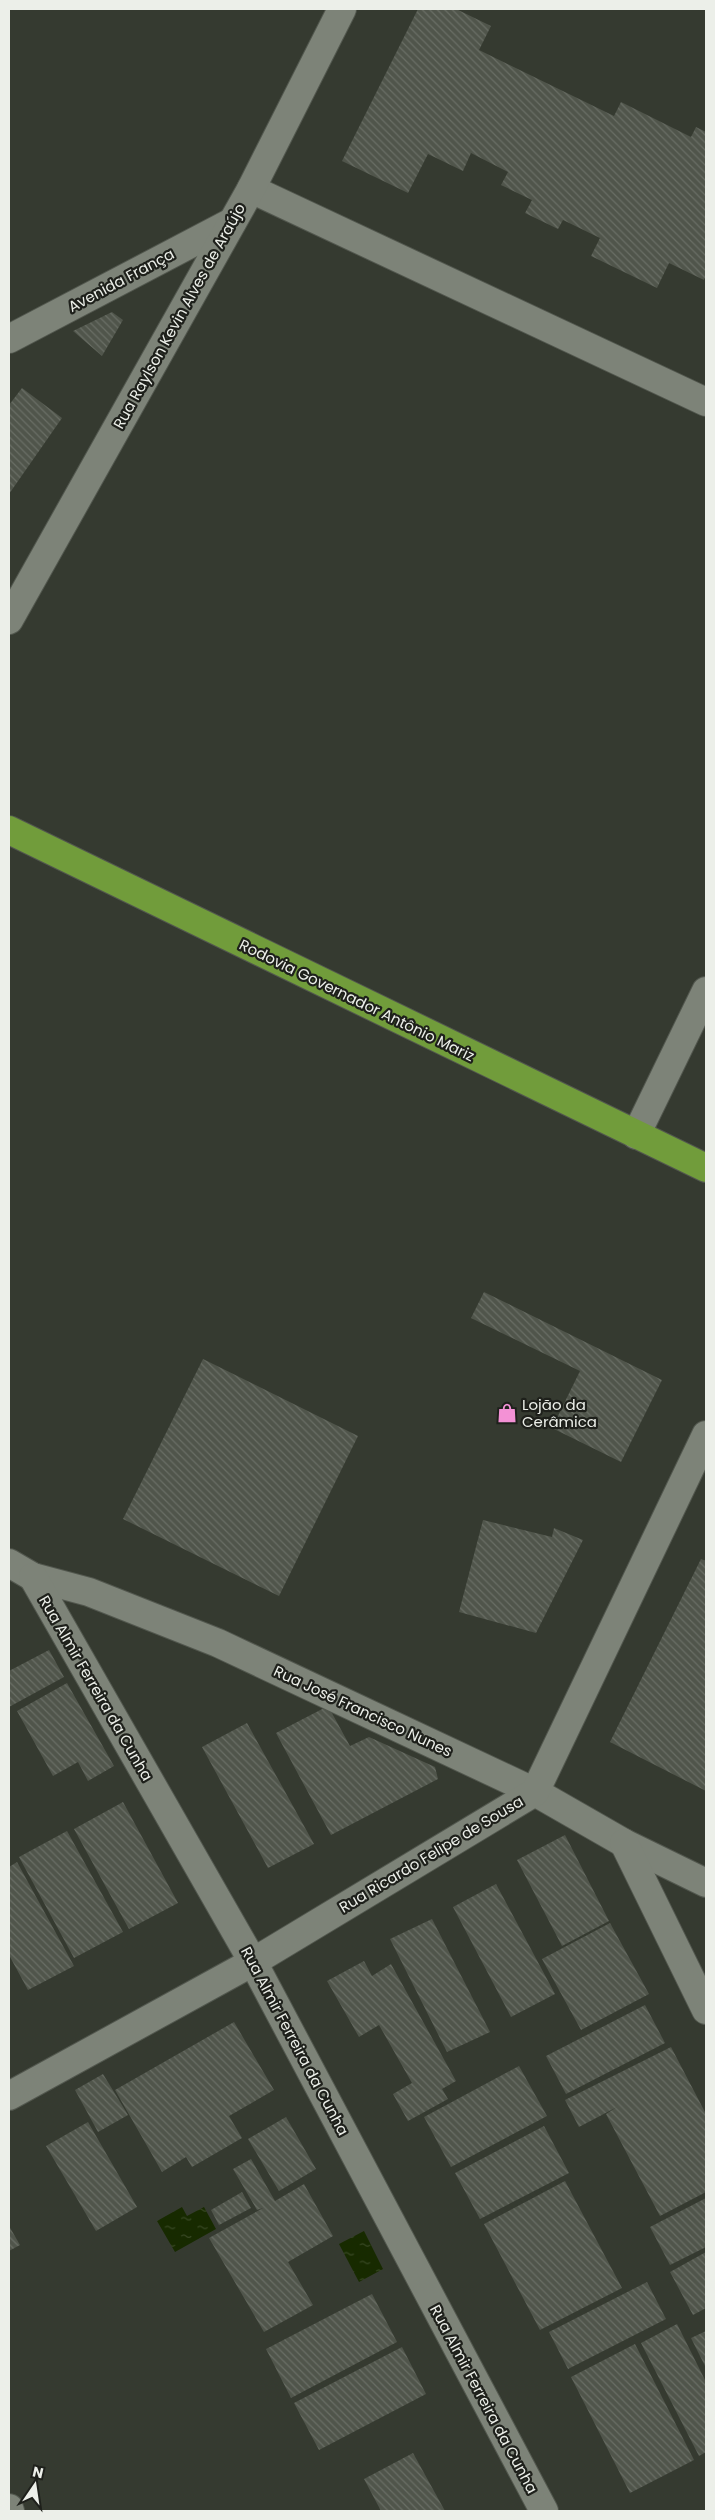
<svg xmlns="http://www.w3.org/2000/svg" width="715" height="2520" viewBox="0 0 715 2520" font-family="Poppins,sans-serif">
	<defs>
		<pattern id="water-ripples" width="26" height="14" patternUnits="userSpaceOnUse" patternTransform="scale(1.25)"><rect width="26" height="14" fill="#172a00"/><path d="M2 4q2-2 4 0t4 0M15 11q2-2 4 0t4 0" fill="none" stroke="#394925"/></pattern>
		<pattern id="building-back-hatch" width="6" height="6" patternUnits="userSpaceOnUse" patternTransform="scale(1.25)"><rect width="6" height="6" fill="#50554b"/><path d="M-1 5l2 2M0 0l6 6M5-1l2 2" fill="none" stroke="#696e65"/></pattern>
	</defs>
	<rect width="100%" height="100%" fill="#353a30"/>
	<g fill="url(#water-ripples)">
		<polygon points="182,2207 187,2216 204,2207 216,2229 175,2252 157,2221"/>
		<polygon points="364,2231 383,2269 359,2282 339,2244"/>
	</g>
	<g fill="url(#building-back-hatch)">
		<polygon points="418,9 456,9 491,26 479,50 614,116 621,102 691,137 696,127 706,132 706,275 704,280 669,263 657,288 591,256 600,238 563,220 558,229 525,213 532,200 501,185 508,172 471,153 463,171 428,154 408,193 342,161"/>
		<polygon points="112,312 123,320 102,356 73,331"/>
		<polygon points="22,388 62,418 9,494 9,405"/>
		<polygon points="484,1292 662,1380 621,1462 552,1428 580,1371 471,1318"/>
		<polygon points="203,1359 358,1436 279,1596 123,1519"/>
		<polygon points="483,1520 552,1537 554,1528 583,1540 536,1633 459,1612"/>
		<polygon points="701,1559 706,1561 706,1791 610,1742"/>
		<polygon points="49,1650 64,1677 9,1707 9,1671"/>
		<polygon points="67,1683 114,1766 88,1781 78,1762 53,1776 17,1711"/>
		<polygon points="328,1706 350,1746 369,1737 435,1767 438,1779 331,1835 276,1733"/>
		<polygon points="247,1723 314,1844 268,1868 202,1747"/>
		<polygon points="123,1802 178,1903 129,1929 74,1829"/>
		<polygon points="67,1831 123,1932 74,1958 19,1857"/>
		<polygon points="565,1835 609,1921 562,1946 517,1860"/>
		<polygon points="17,1862 74,1966 28,1990 9,1955 9,1867"/>
		<polygon points="496,1884 555,1994 511,2017 453,1907"/>
		<polygon points="432,1919 490,2032 447,2052 390,1939"/>
		<polygon points="610,1923 649,1994 581,2030 542,1959"/>
		<polygon points="364,1961 372,1976 391,1964 456,2081 442,2089 448,2099 408,2121 393,2094 412,2083 379,2025 359,2037 327,1981"/>
		<polygon points="645,2005 665,2043 566,2094 546,2056"/>
		<polygon points="234,2022 274,2090 229,2116 242,2138 192,2167 186,2157 162,2172 115,2090"/>
		<polygon points="671,2047 706,2114 706,2192 660,2216 606,2114 617,2107 579,2127 565,2100"/>
		<polygon points="519,2066 547,2116 451,2167 424,2117"/>
		<polygon points="103,2074 128,2115 98,2132 75,2090"/>
		<polygon points="286,2117 316,2169 279,2191 248,2139"/>
		<polygon points="88,2122 137,2207 96,2231 46,2146"/>
		<polygon points="544,2126 569,2173 480,2219 455,2173"/>
		<polygon points="251,2159 275,2201 304,2184 333,2236 288,2262 313,2305 264,2332 209,2238 263,2208 257,2210 233,2169"/>
		<polygon points="565,2181 622,2288 540,2330 484,2224"/>
		<polygon points="242,2192 251,2208 219,2225 211,2210"/>
		<polygon points="706,2198 706,2247 670,2265 650,2227"/>
		<polygon points="9,2226 20,2245 9,2251"/>
		<polygon points="706,2252 706,2308 693,2315 670,2272"/>
		<polygon points="647,2282 666,2319 568,2369 549,2332"/>
		<polygon points="372,2294 397,2342 291,2398 266,2349"/>
		<polygon points="677,2324 706,2382 706,2452 699,2456 641,2343"/>
		<polygon points="706,2331 706,2368 691,2338"/>
		<polygon points="635,2344 694,2460 630,2493 571,2377"/>
		<polygon points="402,2347 426,2394 319,2450 294,2403"/>
		<polygon points="413,2453 445,2511 381,2511 364,2479"/>
	</g>
	<g fill="none" stroke-linecap="round" stroke-linejoin="round">
		<defs>
			<g id="minor">
				<polyline points="251,189 706,402"/>
				<polyline points="9,339 232,222"/>
				<polyline points="9,620 251,189 342,9"/>
				<polyline points="636,1135 706,991"/>
				<polyline points="9,1563 33,1577 89,1592 218,1643 535,1792 624,1843 706,1883"/>
				<polyline points="33,1577 253,1962 544,2511"/>
				<polyline points="624,1843 706,2010"/>
				<polyline points="9,2096 253,1962 535,1792 706,1435"/>
				<polyline points="9,2508 10,2511"/>
			</g>
			<polyline id="highway" points="9,830 706,1168"/>
		</defs>
		<use href="#minor" stroke="#52574e" stroke-width="30"/>
		<use href="#highway" stroke="#52574e" stroke-width="30"/>
		<use href="#minor" stroke="#7d8378" stroke-width="28"/>
		<use href="#highway" stroke="#719c3b" stroke-width="28"/>
	</g>
	<defs>
		<symbol id="shop-bare" viewBox="-9 -9 18 18"><path d="M-5-2.5h2.3a2.7 3.5 0 0 1 5.4 0H5L5.5 6h-11ZM-1.5-2.5h3a1.5 2.3 0 0 0-3 0Z" fill="#f391d5" stroke="#1e201b" stroke-width="2.5" paint-order="stroke"/></symbol>
	</defs>
	<g fill-rule="evenodd">
		<use href="#shop-bare" x="493" y="1399" width="28" height="28"/>
	</g>
	<g text-anchor="middle" dominant-baseline="central" stroke-width="4.5" stroke-linejoin="round" paint-order="stroke">
		<g font-size="15" fill="#ecefe9" stroke="#1e201b">
			<text transform="translate(121 280) rotate(-28)">Avenida França</text>
			<text transform="translate(179 316) rotate(-61)">Rua Raylson Kevin Alves de Araújo</text>
			<text transform="translate(357 1000) rotate(26)">Rodovia Governador Antônio Mariz</text>
			<text transform="translate(96 1688) rotate(60)">Rua Almir Ferreira da Cunha</text>
			<text transform="translate(363 1711) rotate(25)">Rua José Francisco Nunes</text>
			<text transform="translate(431 1854) rotate(-31)">Rua Ricardo Felipe de Sousa</text>
			<text transform="translate(295 2041) rotate(62)">Rua Almir Ferreira da Cunha</text>
			<text transform="translate(484 2399) rotate(62)">Rua Almir Ferreira da Cunha</text>
		</g>
		<g font-size="15" fill="#ecefe9" stroke="#1e201b" text-anchor="start">
			<text x="522" y="1404">Lojão da<tspan x="522" dy="17">Cerâmica</tspan></text>
		</g>
	</g>
	<rect width="715" height="2520" fill="none" stroke="#ecefe9" stroke-width="20"/>
	<g transform="translate(35 2485) rotate(13)" stroke="#1e201b" stroke-width="4" paint-order="stroke">
	<path d="M0-4L9 19L0 12L-9 19Z" fill="#ecefe9"/>
	<text y="-8" font-size="14" font-weight="bold" text-anchor="middle" fill="#ecefe9">N</text>
	</g>
</svg>
